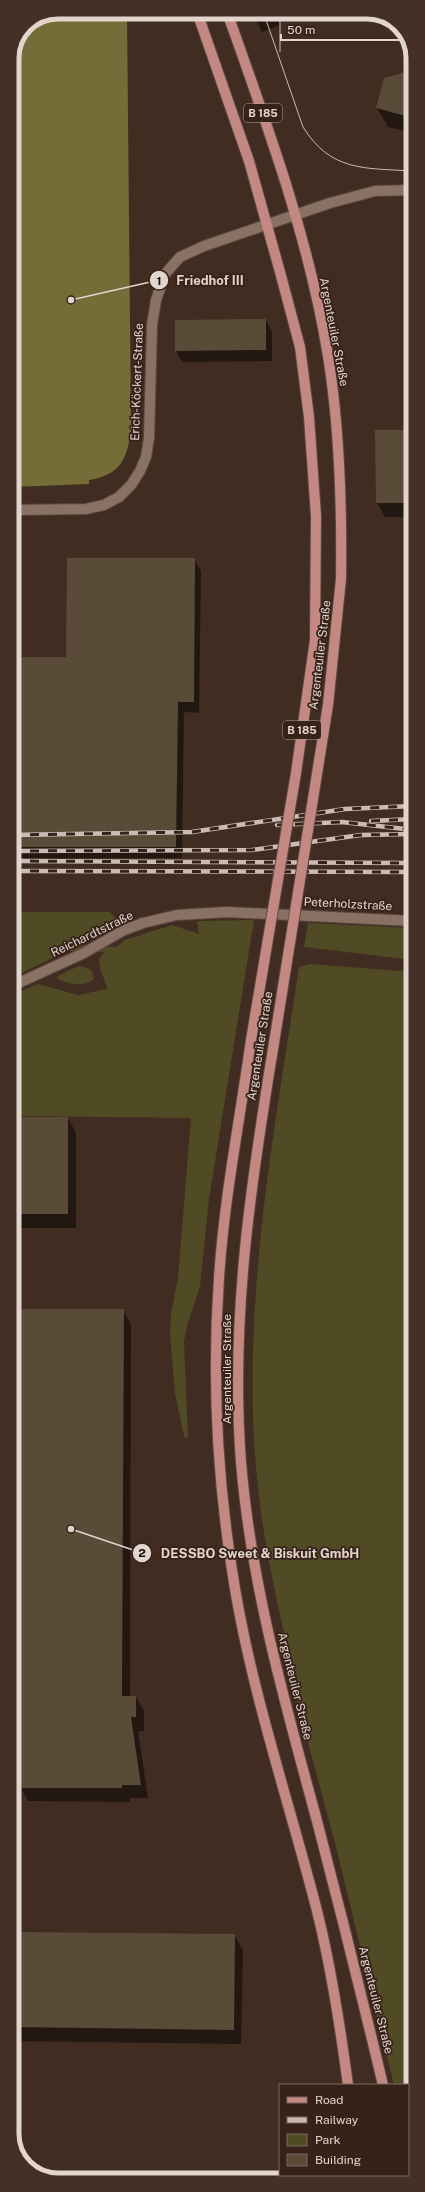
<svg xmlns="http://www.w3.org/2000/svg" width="425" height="2192" viewBox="0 0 425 2192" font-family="'Public Sans',sans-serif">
	<rect width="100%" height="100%" fill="#412c21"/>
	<g fill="#504b24">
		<path d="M12,912h98l7,8 -42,25 41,2 9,-7 47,-15 27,9 -2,-13 57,-1 -45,279 -9,87 -14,43 -2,13 4,96 -4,-2 -9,-43 -5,-60 1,-19 7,-36 13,-160 -173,-2 -1,-49h-5v-72l26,-11 40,11 29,-6c-2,-12 -8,-17 -8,-30l6,-7 -39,-1 -54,27z"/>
		<polygon points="308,923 413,928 413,960 304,947"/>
		<path d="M311,964l102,8v1163l-5,13v-63h-14l-59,-242 -44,-165 3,-2c-16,-68 -32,-138 -38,-208 -14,-169 18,-335 43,-501z"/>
		<path d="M79,966c10,2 14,3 15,13 -11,9 -25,5 -36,0l-1,-3z"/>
	</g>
	<path fill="#746d38" d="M58,12h69l4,418c-4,30 -11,45 -42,50v4l-77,3v-430l14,-32z"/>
	<g fill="#0007">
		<polygon points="253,12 275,12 280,25 262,32"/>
		<polygon points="403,32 413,52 413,133 388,127 377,108 410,72"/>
		<polygon points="266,320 272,331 272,361 182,362 176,351"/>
		<polygon points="404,412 413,412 413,517 385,517 377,503 405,431"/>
		<polygon points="194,559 201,571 199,713 184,712 182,858 12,858 12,658 67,658"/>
		<polygon points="12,1118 68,1118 76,1133 76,1228 12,1228"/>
		<polygon points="12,1309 123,1310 131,1324 130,1697 136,1697 144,1711 144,1731 138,1731 148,1798 130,1798 130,1802 28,1801 20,1787 20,1782 12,1782 12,1711 20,1711 21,1391 12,1391"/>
		<polygon points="12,1933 234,1935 243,1950 241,2044 12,2041"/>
	</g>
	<g fill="#594b37">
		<polygon points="413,70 413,118 376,108 384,78"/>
		<polygon points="266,319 266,350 175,351 175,320"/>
		<polygon points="375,430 413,430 413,503 376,503"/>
		<polygon points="67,558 195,558 194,702 178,702 176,847 12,847 12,657 66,657"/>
		<rect x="12" y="1117" width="56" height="97"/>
		<polygon points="12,1309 124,1309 122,1696 136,1696 136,1717 131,1717 141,1785 122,1785 122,1788 19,1788 18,1768 12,1768 12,1710 19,1710 20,1377 12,1377"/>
		<polygon points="12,1932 235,1934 234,2030 12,2027"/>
	</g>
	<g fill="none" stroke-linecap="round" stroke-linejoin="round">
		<defs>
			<g id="minor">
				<polyline points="12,510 86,509 104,505 119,497 131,485 140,471 146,457 149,438 152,325 156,300 165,274 180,257 204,246 330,203 375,191 413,190"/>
				<polyline points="12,986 84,953 124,930 143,923 177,915 227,912 413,921"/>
			</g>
			<g id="major">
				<polyline points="197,12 249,161 280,272 300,347 309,417"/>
				<path d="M227,12c40,113 82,226 101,344 12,74 14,148 13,223"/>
				<path d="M251,1040c-11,79 -27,159 -32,238 -7,98 -2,196 13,292 17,114 55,225 84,337 15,58 24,118 32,178"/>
				<path d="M274,1043c-23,139 -44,278 -33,419 10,123 44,241 76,359 23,88 45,176 66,264"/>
				<polyline points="357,2175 357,2180"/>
			</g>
		</defs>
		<use href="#minor" stroke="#5b4a41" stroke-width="12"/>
		<use href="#major" stroke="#5b4a41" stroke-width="12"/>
		<use href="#minor" stroke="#897164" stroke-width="10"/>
		<use href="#major" stroke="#c38881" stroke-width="10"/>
		<g stroke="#cabcb5" stroke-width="1">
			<polyline points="280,12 280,52"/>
			<path d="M265,17l38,110c28,45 62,41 110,44"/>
		</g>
		<defs>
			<g id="rail">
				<polyline points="371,821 413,819"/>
				<polyline points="277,825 342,822 405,829"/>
				<polyline points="12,835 192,832 345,809 413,806"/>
				<polyline points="12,851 252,850 361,835 413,834"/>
				<polyline points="12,861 413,863"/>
				<polyline points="12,871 413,872"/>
			</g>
		</defs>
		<use href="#rail" stroke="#cabcb5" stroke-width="4.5"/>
		<use href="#rail" stroke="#362218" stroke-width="3" stroke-dasharray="9" stroke-linecap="butt"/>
		<defs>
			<g id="major-bridge">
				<polyline points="251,1040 296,773 315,640 316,516 309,417"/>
				<polyline points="274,1043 328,705 341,579"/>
			</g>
		</defs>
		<use href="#major-bridge" stroke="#5b4a41" stroke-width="12" stroke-linecap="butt"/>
		<use href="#major-bridge" stroke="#c38881" stroke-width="10"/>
	</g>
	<g text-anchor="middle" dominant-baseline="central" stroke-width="3.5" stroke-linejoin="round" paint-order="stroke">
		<g fill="#362218" stroke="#ae9f97" stroke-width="1">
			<rect x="244" y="104" width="38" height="18" rx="3"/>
			<rect x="283" y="721" width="38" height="18" rx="3"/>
		</g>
		<g font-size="11" font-weight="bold" fill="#e2d5ce">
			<text x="263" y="113">B 185</text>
			<text x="302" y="730">B 185</text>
		</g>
		<g font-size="12" fill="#e2d5ce" stroke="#362218">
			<text transform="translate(334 332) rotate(79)">Argenteuiler Straße</text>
			<text transform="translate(137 382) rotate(-88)">Erich-Köckert-Straße</text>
			<text transform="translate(320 655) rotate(-83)">Argenteuiler Straße</text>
			<text transform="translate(348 904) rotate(3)">Peterholzstraße</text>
			<text transform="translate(92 934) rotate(-26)">Reichardtstraße</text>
			<text transform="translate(260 1046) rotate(-81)">Argenteuiler Straße</text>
			<text transform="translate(227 1369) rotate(-90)">Argenteuiler Straße</text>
			<text transform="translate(295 1686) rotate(76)">Argenteuiler Straße</text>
			<text transform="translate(376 2000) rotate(76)">Argenteuiler Straße</text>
		</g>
	</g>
	<path d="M0 0H425V2192H0ZM58 19H367A39 39 0 0 1 406 58V2134A39 39 0 0 1 367 2173H58A39 39 0 0 1 19 2134V58A39 39 0 0 1 58 19Z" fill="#443027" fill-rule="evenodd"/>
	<path fill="none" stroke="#e2d5ce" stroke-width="5" d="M58 19H367A39 39 0 0 1 406 58V2134A39 39 0 0 1 367 2173H58A39 39 0 0 1 19 2134V58A39 39 0 0 1 58 19Z"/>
	<path fill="none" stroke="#e2d5ce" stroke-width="1.5" d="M71 300L159 280M71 1529L142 1553"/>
	<g fill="#e2d5ce" stroke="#362218" stroke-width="1.5">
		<circle cx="71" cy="300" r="4"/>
		<circle cx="71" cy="1529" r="4"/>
		<circle cx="159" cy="280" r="10"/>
		<circle cx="142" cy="1553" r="10"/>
	</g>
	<g font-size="12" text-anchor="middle" font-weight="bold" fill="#111">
		<text x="159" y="285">1</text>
		<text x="142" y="1557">2</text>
	</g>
	<g font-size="13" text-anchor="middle" font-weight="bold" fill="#e2d5ce" stroke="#362218" stroke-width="3.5" stroke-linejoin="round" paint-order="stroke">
		<text x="210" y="285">Friedhof III</text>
		<text x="260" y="1558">DESSBO Sweet &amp; Biskuit GmbH</text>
	</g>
	<rect x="279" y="2084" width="130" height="92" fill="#362218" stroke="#7b6a61"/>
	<rect x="287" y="2097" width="20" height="6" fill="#c38881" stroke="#7b6a61"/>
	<text x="315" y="2104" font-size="12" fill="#e2d5ce">Road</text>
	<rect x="287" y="2117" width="20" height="6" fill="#cabcb5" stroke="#7b6a61"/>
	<text x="315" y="2124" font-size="12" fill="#e2d5ce">Railway</text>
	<rect x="287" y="2134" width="20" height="12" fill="#504b24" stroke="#7b6a61"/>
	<text x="315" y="2144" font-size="12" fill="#e2d5ce">Park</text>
	<rect x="287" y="2154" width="20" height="12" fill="#594b37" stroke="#7b6a61"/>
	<text x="315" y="2164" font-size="12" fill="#e2d5ce">Building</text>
	<path d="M281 34v6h119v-6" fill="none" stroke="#e2d5ce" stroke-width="2"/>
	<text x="287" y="34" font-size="12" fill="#e2d5ce" stroke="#362218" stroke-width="3" paint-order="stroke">50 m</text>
</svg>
